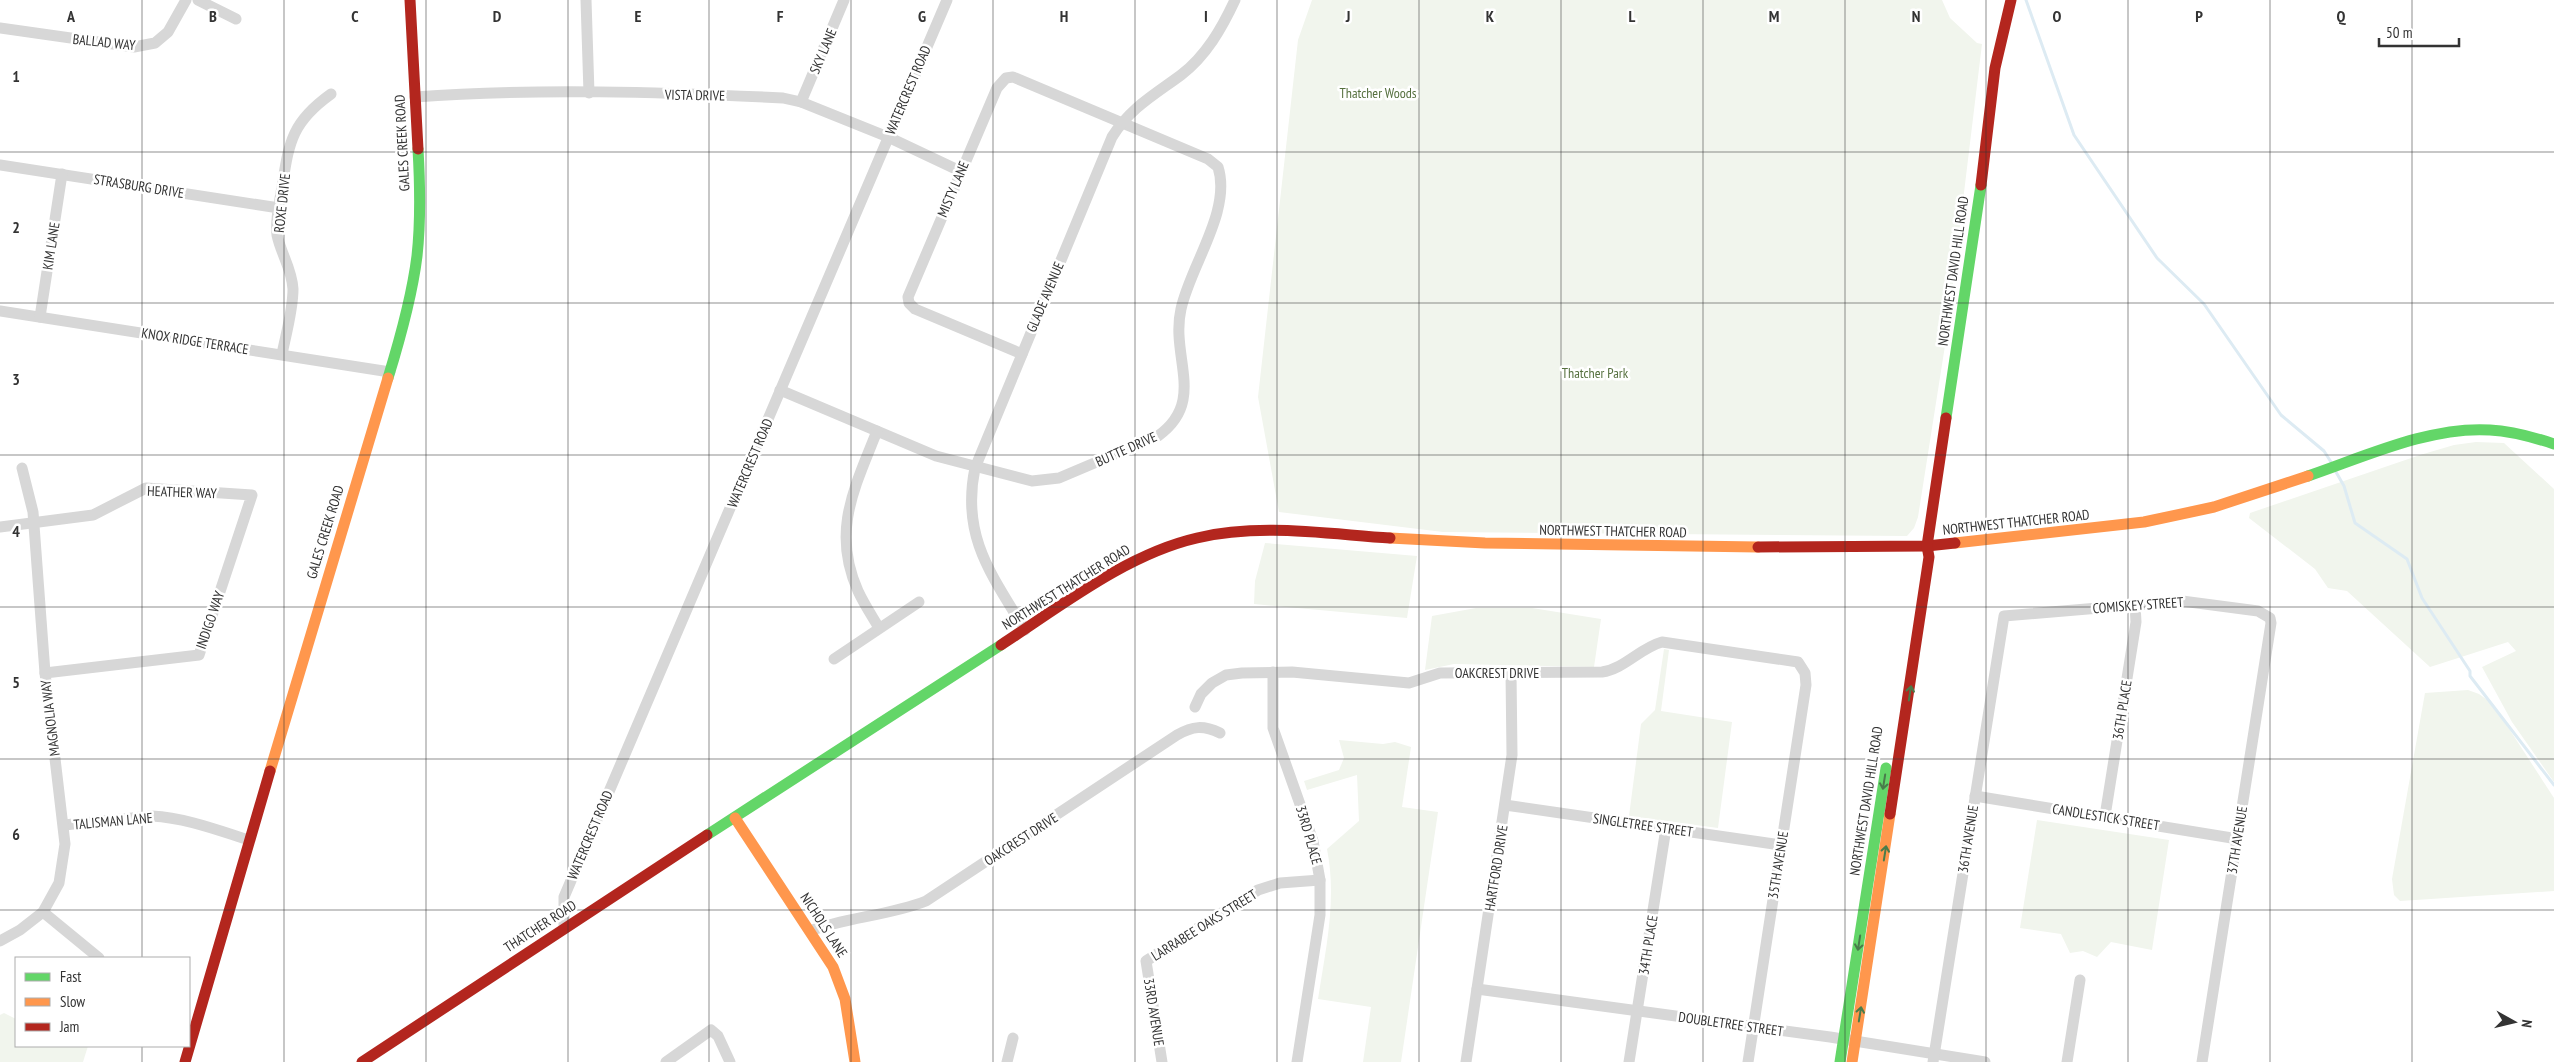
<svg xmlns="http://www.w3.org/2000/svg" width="2554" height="1062" viewBox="0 0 2554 1062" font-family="'PT Sans Narrow',sans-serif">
	<rect width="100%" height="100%" fill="#fff"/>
	<g fill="#f1f5ed">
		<polygon points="1312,0 1942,0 1950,18 1977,43 1982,44 1947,333 1918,517 1914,528 1907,536 1443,532 1279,512 1258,397 1298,40"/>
		<polygon points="2476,442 2504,443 2554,489 2554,782 2512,722 2482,667 2516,651 2508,642 2430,667 2347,591 2328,588 2315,569 2249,518 2250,513 2420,455 2454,445"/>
		<polygon points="1265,543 1417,556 1407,618 1254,604 1255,581"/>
		<polygon points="1476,608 1532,608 1601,619 1594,667 1454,664 1425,670 1432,616"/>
		<polygon points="1664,649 1669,650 1661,711 1732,722 1718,828 1629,816 1641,724 1655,710"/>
		<polygon points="2468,690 2479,694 2493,704 2554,798 2554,891 2400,901 2394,895 2392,879 2425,693"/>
		<path d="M1339,740l44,4 12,-2 16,5 -9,60 36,5 -37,250h-38l8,-55 -53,-8c8,-51 19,-100 9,-150l32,-28 -2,-46 -50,15 -3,-9 35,-11 5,-12z"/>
		<polygon points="2037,820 2169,840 2152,950 2111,942 2097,957 2083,951 2070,953 2061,934 2020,928"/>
		<polygon points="4,1013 16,1019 16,1046 88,1046 83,1062 0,1062 0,1015"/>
	</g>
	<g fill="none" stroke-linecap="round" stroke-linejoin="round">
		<g stroke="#ddebf3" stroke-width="3">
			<polyline points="2026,0 2074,135 2157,258 2204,304 2281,415 2324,451 2331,462"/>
			<polyline points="2336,472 2344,486 2355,523 2407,559 2422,598 2470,671 2470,676 2554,785"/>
		</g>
		<g stroke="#d7d7d7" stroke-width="11">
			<polyline points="198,0 236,19"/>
			<polyline points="586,0 589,93"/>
			<polyline points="0,28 134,47 155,43 168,32 186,0"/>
			<path d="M415,97c120,-9 248,-5 368,1l18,4 87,35 72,34"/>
			<polyline points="801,102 844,0"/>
			<polyline points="0,165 279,208"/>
			<polyline points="0,311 390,372"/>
			<polyline points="40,317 62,174"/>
			<path d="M282,354c4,-20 11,-44 11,-65 -1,-20 -12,-35 -16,-54 -2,-13 2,-30 4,-42 8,-48 8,-69 50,-99"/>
			<path d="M780,390l156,66 96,25 27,-3 99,-42c49,-35 12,-79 23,-127 9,-43 51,-98 37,-142l-10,-8 -195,-82 -7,1 -9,10 -89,209 1,6 6,6 107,45"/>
			<path d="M877,431c-22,56 -46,100 -19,160 6,13 14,25 21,37"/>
			<polyline points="0,527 93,515 146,488 252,495 199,655 45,673"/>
			<path d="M1025,630c-34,-56 -64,-94 -50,-162l137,-331c18,-29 42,-42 69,-62 25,-19 41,-47 54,-75"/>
			<polyline points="834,659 919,602"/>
			<polyline points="1273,672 1273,728 1313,841 1320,880 1320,915 1297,1062"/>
			<path d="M1195,707l6,-13 11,-11 14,-8 16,-2 50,-1 117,11 31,-10 162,-1c22,-3 38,-24 60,-30l136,20 7,11 1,12 -58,377"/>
			<polyline points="1975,796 2238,839"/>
			<polyline points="1505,805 1781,845"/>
			<polyline points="2105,816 2136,622 2135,604"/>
			<path d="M64,825l88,-9c34,2 65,14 97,24"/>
			<polyline points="43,912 99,958"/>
			<polyline points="564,928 564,897 947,0"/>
			<path d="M810,931c37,-14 78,-15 116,-30l251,-166c16,-9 26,-10 43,-2"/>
			<polyline points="0,941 20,930 43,912 59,883 65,844 45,673 33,512 22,468"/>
			<polyline points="1477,989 1830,1037 1985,1062"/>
			<polyline points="666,1062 711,1030 718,1036 730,1062"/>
			<polyline points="1007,1062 1013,1038"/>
			<polyline points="1162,1062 1146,961 1258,890 1280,883 1320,880"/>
			<polyline points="1466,1062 1512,755 1511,673"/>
			<polyline points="1629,1062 1666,828"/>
			<polyline points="1933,1062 2004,616 2182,601 2258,611 2270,618 2271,623 2202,1062"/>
			<polyline points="2067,1062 2080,980"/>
		</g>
		<g stroke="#63d668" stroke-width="11">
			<path d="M388,378c12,-39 24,-81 29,-122 4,-36 3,-72 1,-107"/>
			<polyline points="1946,418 1981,185"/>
			<path d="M2308,476c56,-19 122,-50 182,-46 22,1 43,7 64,14"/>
			<polyline points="707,835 1001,645"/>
			<polyline points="1840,1062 1886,768"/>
		</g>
		<g stroke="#ff974d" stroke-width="11">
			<polyline points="1390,538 1485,543 1758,547"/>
			<polyline points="1955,543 2144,522 2214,507 2308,476"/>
			<polyline points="270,771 388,378"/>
			<polyline points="735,818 833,967 845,999 855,1062"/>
			<polyline points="1852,1062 1890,814"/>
		</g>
		<g stroke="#b3261e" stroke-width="11">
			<polyline points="410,0 418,149"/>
			<polyline points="1981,185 1995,68 2011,0"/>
			<polyline points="1758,547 1927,546 1955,543"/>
			<path d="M1001,645c60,-39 126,-91 196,-107 62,-15 130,-4 193,0"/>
			<polyline points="1890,814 1929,557 1927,546 1946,418"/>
			<polyline points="185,1062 270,771"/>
			<polyline points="362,1062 707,835"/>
		</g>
	</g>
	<defs><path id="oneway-shaft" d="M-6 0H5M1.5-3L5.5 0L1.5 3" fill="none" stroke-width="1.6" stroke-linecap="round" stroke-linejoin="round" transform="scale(1.25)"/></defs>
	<g stroke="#497c4b">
		<use href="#oneway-shaft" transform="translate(1910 693) rotate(-81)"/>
		<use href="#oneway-shaft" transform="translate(1884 782) rotate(99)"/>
		<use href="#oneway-shaft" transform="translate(1885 853) rotate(-81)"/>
		<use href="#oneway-shaft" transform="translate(1859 943) rotate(99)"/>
		<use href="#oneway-shaft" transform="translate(1860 1014) rotate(-81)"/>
	</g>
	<path fill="none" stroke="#333" stroke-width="1" stroke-opacity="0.55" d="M142,0v958M284,0v1062M426,0v1062M568,0v1062M709,0v1062M851,0v1062M993,0v1062M1135,0v1062M1277,0v1062M1419,0v1062M1561,0v1062M1703,0v1062M1845,0v1062M1986,0v1062M2128,0v1062M2270,0v1062M2412,0v1062M0,152h2554M0,303h2554M0,455h2554M0,607h2554M0,759h2554M0,910h2554M142,1046v16"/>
	<g text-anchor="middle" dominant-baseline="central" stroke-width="5" stroke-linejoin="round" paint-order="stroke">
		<g font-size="14" fill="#333" stroke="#fff">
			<text transform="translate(104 42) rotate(6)">BALLAD WAY</text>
			<text transform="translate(823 51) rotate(-67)">SKY LANE</text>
			<text transform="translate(908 90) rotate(-67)">WATERCREST ROAD</text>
			<text transform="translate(695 95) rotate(1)">VISTA DRIVE</text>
			<text transform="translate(402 143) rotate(-93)">GALES CREEK ROAD</text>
			<text transform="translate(139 186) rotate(9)">STRASBURG DRIVE</text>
			<text transform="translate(953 189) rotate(-67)">MISTY LANE</text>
			<text transform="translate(282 203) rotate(-84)">ROXE DRIVE</text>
			<text transform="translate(51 246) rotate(-81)">KIM LANE</text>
			<text transform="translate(1953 271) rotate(-82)">NORTHWEST DAVID HILL ROAD</text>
			<text transform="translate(1045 297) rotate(-67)">GLADE AVENUE</text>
			<text transform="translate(195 341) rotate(9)">KNOX RIDGE TERRACE</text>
			<text transform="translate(1126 449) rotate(-24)">BUTTE DRIVE</text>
			<text transform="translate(750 463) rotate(-67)">WATERCREST ROAD</text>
			<text transform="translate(182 492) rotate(2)">HEATHER WAY</text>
			<text transform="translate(2016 522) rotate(-6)">NORTHWEST THATCHER ROAD</text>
			<text transform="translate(1613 531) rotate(1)">NORTHWEST THATCHER ROAD</text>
			<text transform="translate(325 532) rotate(-73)">GALES CREEK ROAD</text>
			<text transform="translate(1066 587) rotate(-32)">NORTHWEST THATCHER ROAD</text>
			<text transform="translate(2138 605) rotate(-4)">COMISKEY STREET</text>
			<text transform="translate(210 620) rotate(-71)">INDIGO WAY</text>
			<text x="1497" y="673">OAKCREST DRIVE</text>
			<text transform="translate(2122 710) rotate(-81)">36TH PLACE</text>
			<text transform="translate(50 718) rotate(-97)">MAGNOLIA WAY</text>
			<text transform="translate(1866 801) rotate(-81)">NORTHWEST DAVID HILL ROAD</text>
			<text transform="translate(2106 817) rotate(9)">CANDLESTICK STREET</text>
			<text transform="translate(113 821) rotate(-5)">TALISMAN LANE</text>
			<text transform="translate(1643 825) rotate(8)">SINGLETREE STREET</text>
			<text transform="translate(590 835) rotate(-67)">WATERCREST ROAD</text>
			<text transform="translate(1309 835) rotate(74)">33RD PLACE</text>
			<text transform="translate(1021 839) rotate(-33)">OAKCREST DRIVE</text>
			<text transform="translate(1968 839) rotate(-81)">36TH AVENUE</text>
			<text transform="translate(2237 840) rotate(-81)">37TH AVENUE</text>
			<text transform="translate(1778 865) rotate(-81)">35TH AVENUE</text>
			<text transform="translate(1496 868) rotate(-81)">HARTFORD DRIVE</text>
			<text transform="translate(824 925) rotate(57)">NICHOLS LANE</text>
			<text transform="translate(1204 925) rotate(-32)">LARRABEE OAKS STREET</text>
			<text transform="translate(540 926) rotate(-33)">THATCHER ROAD</text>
			<text transform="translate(1648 945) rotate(-81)">34TH PLACE</text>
			<text transform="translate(1154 1012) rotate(81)">33RD AVENUE</text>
			<text transform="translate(1731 1024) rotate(8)">DOUBLETREE STREET</text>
		</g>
		<g font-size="14" fill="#56703f" stroke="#fff">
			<text x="1378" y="93">Thatcher Woods</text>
			<text x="1595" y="373">Thatcher Park</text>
		</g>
	</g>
	<g font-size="16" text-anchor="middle" font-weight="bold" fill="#333" stroke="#fff" stroke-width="5" stroke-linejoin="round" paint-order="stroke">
		<text x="71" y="22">A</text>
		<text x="213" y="22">B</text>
		<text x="355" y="22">C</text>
		<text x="497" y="22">D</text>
		<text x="638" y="22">E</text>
		<text x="780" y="22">F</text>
		<text x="922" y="22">G</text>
		<text x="1064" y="22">H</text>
		<text x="1206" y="22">I</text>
		<text x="1348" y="22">J</text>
		<text x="1490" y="22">K</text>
		<text x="1632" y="22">L</text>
		<text x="1774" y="22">M</text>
		<text x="1916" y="22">N</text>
		<text x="2057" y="22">O</text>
		<text x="2199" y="22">P</text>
		<text x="2341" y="22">Q</text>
		<text x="16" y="82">1</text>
		<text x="16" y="233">2</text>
		<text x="16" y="385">3</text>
		<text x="16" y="537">4</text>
		<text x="16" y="688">5</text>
		<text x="16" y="840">6</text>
	</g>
	<rect x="15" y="957" width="175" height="90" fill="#ffffff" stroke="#adadad"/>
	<rect x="25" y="973" width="25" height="8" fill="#63d668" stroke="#adadad"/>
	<text x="60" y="982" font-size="15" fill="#333333">Fast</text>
	<rect x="25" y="998" width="25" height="8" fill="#ff974d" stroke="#adadad"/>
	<text x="60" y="1007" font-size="15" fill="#333333">Slow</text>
	<rect x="25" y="1023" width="25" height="8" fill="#b3261e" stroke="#adadad"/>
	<text x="60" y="1032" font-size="15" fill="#333333">Jam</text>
	<g transform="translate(2514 1022) rotate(98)" stroke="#ffffff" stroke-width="4" paint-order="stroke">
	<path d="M0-4L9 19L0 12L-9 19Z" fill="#333333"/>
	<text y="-8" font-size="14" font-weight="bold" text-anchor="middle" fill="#333333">N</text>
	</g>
	<path d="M2379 38v8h80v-8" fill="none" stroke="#333333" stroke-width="2.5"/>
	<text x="2386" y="38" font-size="15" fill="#333333" stroke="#ffffff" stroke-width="4" paint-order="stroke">50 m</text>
</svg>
